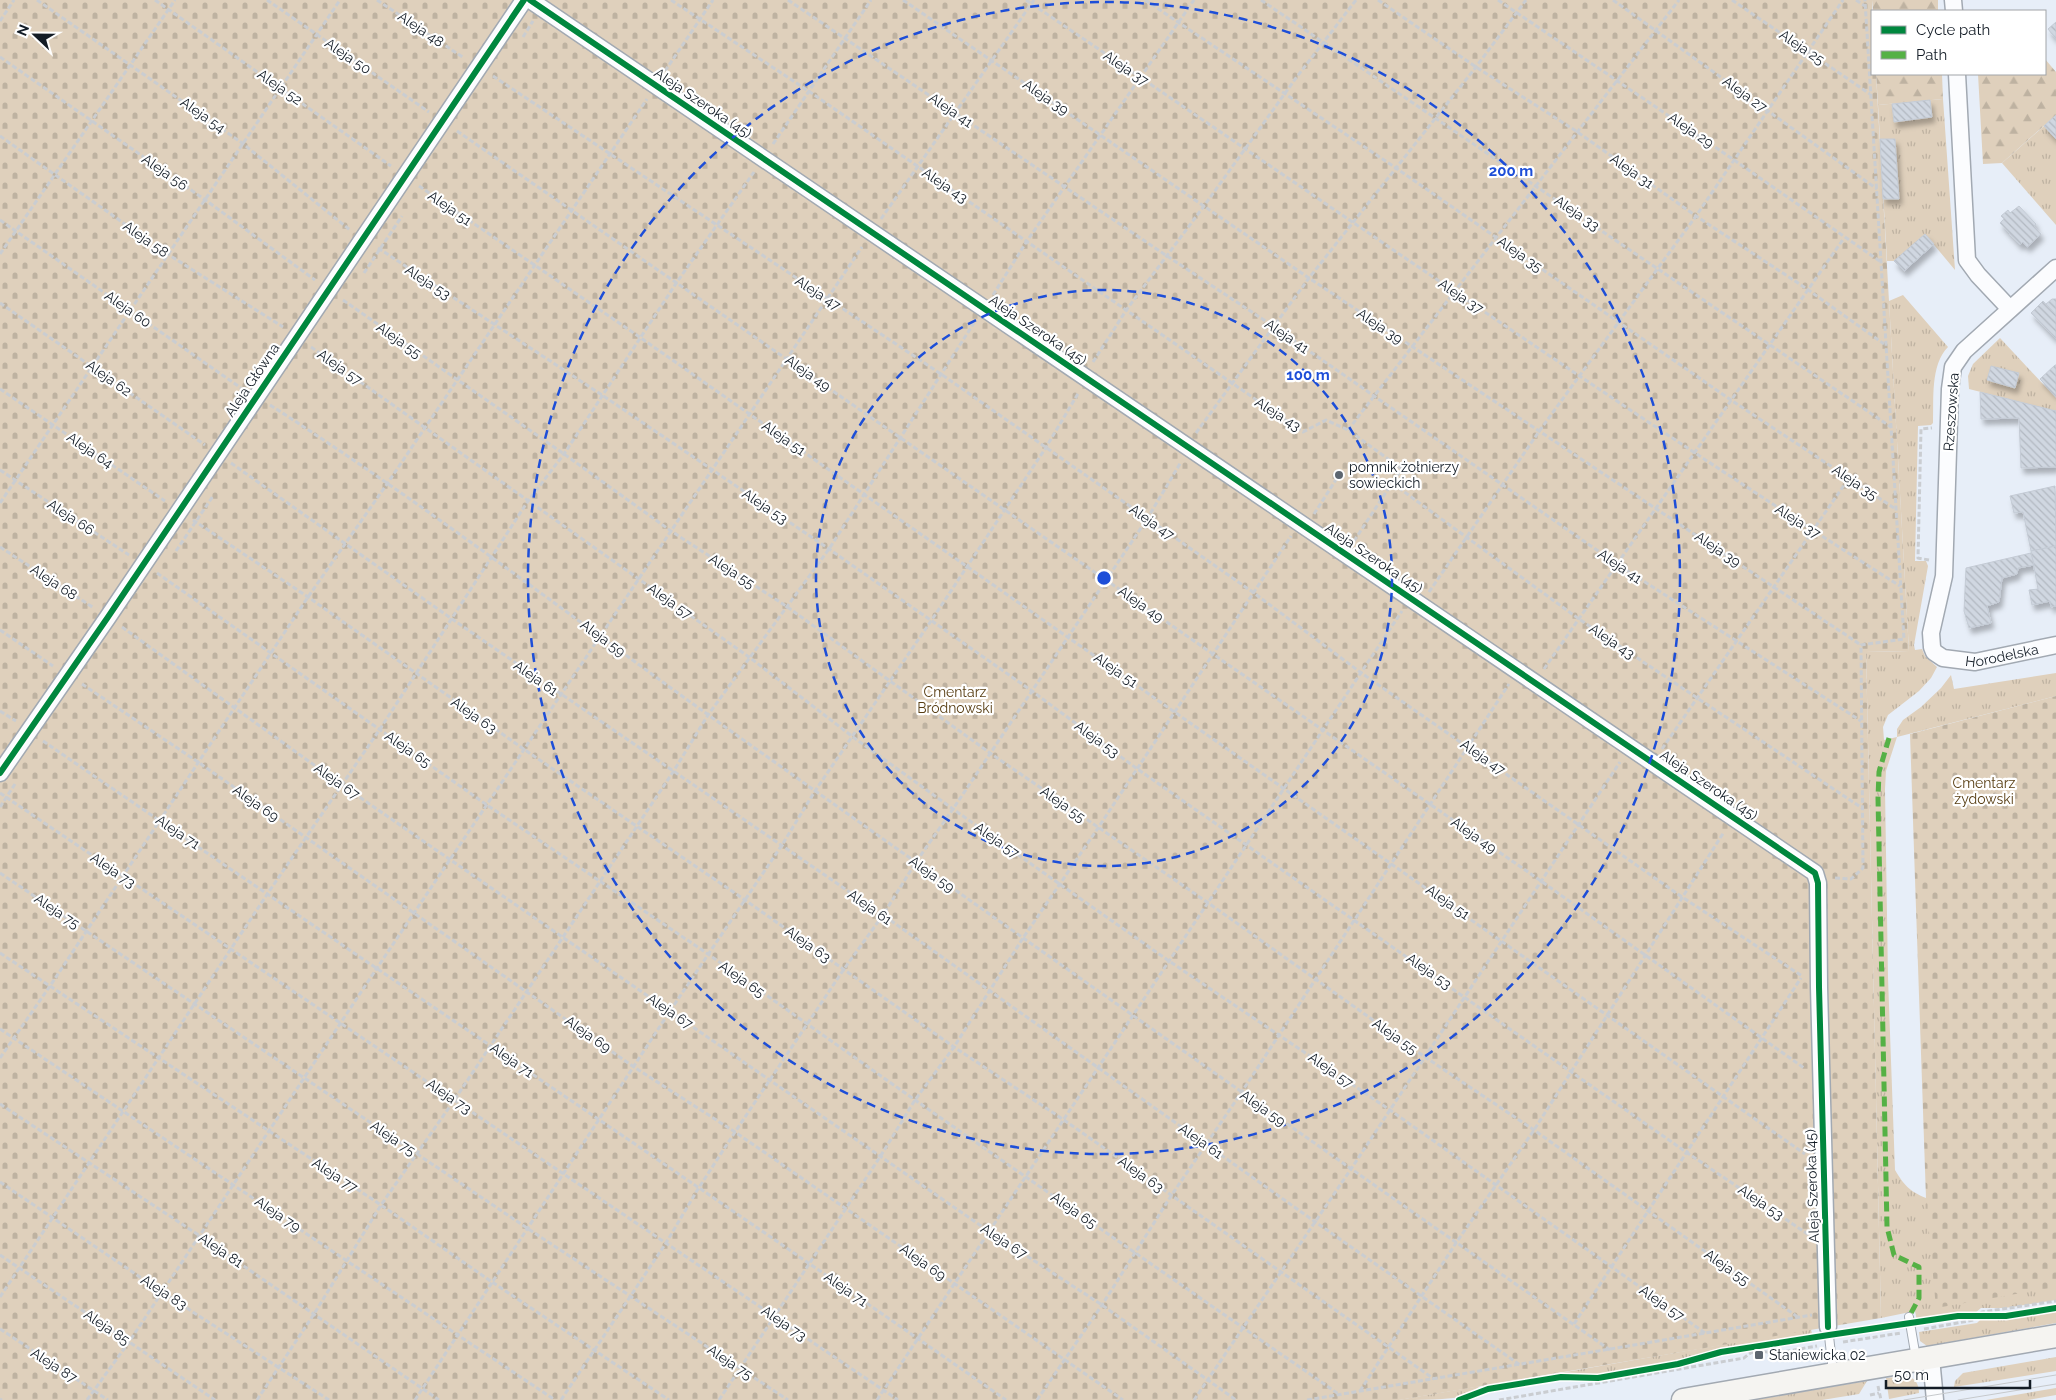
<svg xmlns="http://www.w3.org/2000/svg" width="2056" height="1400" viewBox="0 0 2056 1400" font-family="Raleway,sans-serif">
	<defs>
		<pattern id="grass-tufts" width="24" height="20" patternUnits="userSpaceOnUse" patternTransform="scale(1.25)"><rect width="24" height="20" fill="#dfd0bc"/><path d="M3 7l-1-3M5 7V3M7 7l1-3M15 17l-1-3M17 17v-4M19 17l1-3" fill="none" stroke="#beb2a1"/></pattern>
		<pattern id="forest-firs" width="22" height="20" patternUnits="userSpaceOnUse" patternTransform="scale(1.25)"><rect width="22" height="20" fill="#dfd0bc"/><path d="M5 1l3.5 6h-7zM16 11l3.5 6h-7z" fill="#beb2a1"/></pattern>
		<pattern id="cemetery-stones" width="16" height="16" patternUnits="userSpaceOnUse" patternTransform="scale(1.25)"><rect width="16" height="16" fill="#dfd0bc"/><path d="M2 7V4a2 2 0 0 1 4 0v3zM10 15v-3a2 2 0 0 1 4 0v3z" fill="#beb2a1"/></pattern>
		<pattern id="building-back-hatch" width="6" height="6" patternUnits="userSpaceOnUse" patternTransform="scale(1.25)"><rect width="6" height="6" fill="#d0d7e1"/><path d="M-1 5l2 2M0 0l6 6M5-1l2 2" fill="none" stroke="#b2b8c1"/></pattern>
		<filter id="shadow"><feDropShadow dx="3" dy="5.5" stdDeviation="2.5" flood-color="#0004"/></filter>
	</defs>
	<rect width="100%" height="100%" fill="#e7eef8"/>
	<g fill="url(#grass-tufts)">
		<polygon points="1943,99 1955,270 1925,234 1894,261 1887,261 1878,105"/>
		<polygon points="2044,126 2056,139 2056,225 2002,163"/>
		<path d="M1903,295l45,52c-18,18 -14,53 -15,76l-2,2 -13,1 -3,135h11l2,5 -14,79 1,5 7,-1 3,7 12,11 -6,11 -12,13 -31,24 -5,12 1,13 13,-3v-8l6,-9 18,-13 20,-19 10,-13 3,14 102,-16v23l-159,41 -11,34 -1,18 3,189 7,192c9,15 14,21 31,28l130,78v24l-51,8h-24l-6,5h-13l-45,8 -2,-10 -34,7 -15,-666 43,-1 -20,-350z"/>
		<polygon points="2000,338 2056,398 2056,411 1969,389 1968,376 1973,364"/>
		<polygon points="2056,1310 2056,1323 1927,1346 1920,1341 1919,1332 1977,1323 1981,1319 2004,1319"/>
		<polygon points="1811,1329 1812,1334 1710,1351 1669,1362 1596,1375 1560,1373"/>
		<polygon points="2056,1357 2056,1371 1954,1387 1955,1381 1963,1373"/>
		<path d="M1905,1376c10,1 14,8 14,17l-30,6 -3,-21z"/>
		<polygon points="1867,1381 1859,1394 1822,1400 1754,1400"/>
		<path d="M1480,1386c-4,3 -8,8 -13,10 -19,4 -49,4 -69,4z"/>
		<polygon points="2056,1388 2056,1395 2028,1400 1986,1400"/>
	</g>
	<g fill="url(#forest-firs)">
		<polygon points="1872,0 1938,0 1938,11 1873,11"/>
		<polygon points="2045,59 2056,72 2056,115 2002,163 1983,164 1978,74 2045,74"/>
		<polygon points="1876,74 1942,74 1943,99 1878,105"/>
	</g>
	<g fill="url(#cemetery-stones)">
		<polygon points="0,0 1872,0 1872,74 1876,74 1909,651 1866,652 1881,1318 1399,1400 0,1400"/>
		<polygon points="2056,696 2056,1287 1936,1308 1926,1198 1910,734"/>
	</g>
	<g fill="url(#building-back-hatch)" stroke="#c4cbd5" filter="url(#shadow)">
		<polygon points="2056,22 2056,39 2048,29"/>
		<polygon points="1930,100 1932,117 1894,122 1892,104"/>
		<polygon points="2056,115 2056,139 2044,126"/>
		<polygon points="1880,139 1895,139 1899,199 1883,199"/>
		<polygon points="2019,206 2036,224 2034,226 2041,234 2027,247 2023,242 2020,245 2000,223 2004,219 2001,216 2008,210 2010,213"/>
		<polygon points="1925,234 1934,244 1904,271 1894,261"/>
		<polygon points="2052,299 2056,299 2056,315 2046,304"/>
		<polygon points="2043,301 2056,315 2056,339 2031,313"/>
		<polygon points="2055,365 2056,365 2056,395 2040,379"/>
		<polygon points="1991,366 2019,373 2015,388 1987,380"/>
		<polygon points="1980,392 2056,411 2056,467 2021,468 2019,418 1981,419"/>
		<polygon points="2055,486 2056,546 2031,551 2023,512 2014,513 2010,496"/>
		<polygon points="2056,546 2056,606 2051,607 2050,601 2032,605 2029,590 2038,589 2031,551"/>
		<polygon points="2031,553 2034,565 2018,568 2017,574 2002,578 1999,602 1987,606 1991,623 1969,628 1964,611 1966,568"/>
	</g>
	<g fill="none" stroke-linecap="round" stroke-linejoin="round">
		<defs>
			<g id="lane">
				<polyline points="1909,1317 1916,1358"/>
				<polyline points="1828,1327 1833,1372"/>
			</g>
			<g id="street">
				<polyline points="530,0 1815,873 1818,883 1819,987 1828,1327"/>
				<polyline points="1953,0 1954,11"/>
				<polyline points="1957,74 1967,260 1978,275 2010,309"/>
				<path id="s1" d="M2056,268l-92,83 -11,16 -3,22 -6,187 -13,57 1,14 2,5 9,6 32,4 81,-17"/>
				<polyline points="0,773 108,617 524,0"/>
				<polyline points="1931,1358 1935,1400"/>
			</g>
			<polyline id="secondary" points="1683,1400 2056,1336"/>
		</defs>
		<use href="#lane" stroke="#a2a9b2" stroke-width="10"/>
		<use href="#street" stroke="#a2a9b2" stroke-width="19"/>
		<use href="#secondary" stroke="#a2a9b2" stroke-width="25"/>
		<g stroke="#cacdd1" stroke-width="3" stroke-dasharray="5 2.5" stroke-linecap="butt">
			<polyline points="37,0 242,143 350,230"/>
			<polyline points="155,0 391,166"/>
			<polyline points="267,0 429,112"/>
			<polyline points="377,0 464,58"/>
			<polyline points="671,0 810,92 1303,432 1326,420 1348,430 1402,469 1392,483 1579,619 1862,808"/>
			<polyline points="788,0 1167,256 1273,326 1617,564 1861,721"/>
			<polyline points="903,0 1309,278 1861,645"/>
			<path d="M1026,0c291,196 578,398 874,586"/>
			<polyline points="1145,0 1396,168 1731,400 1894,508"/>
			<polyline points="1261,0 1891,427"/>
			<polyline points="1378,0 1476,67 1576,131 1696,216 1807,289 1884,344"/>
			<polyline points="1498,0 1734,160 1881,262"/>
			<polyline points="1613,0 1877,189"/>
			<polyline points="1732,0 1870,94"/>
			<polyline points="1856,0 1865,6"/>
			<polyline points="0,21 14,0"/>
			<polyline points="523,37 533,21"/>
			<polyline points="0,57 204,199 315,280"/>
			<polyline points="665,71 713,0"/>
			<polyline points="493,76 941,374 1254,593 1360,672 1682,897 1802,976"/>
			<polyline points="457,131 1541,881 1804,1068"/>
			<polyline points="0,136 166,253 283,327"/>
			<polyline points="773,144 871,0"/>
			<polyline points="419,186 641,338 1805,1154"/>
			<polyline points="881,219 1034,0"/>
			<polyline points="0,220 241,388"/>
			<polyline points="378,248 602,395 829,549 1032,691 1136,768 1686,1152 1809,1235"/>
			<polyline points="0,254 175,0"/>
			<polyline points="364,273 402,216"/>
			<polyline points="993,295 1027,241 1194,0"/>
			<polyline points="343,300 564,454 671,531 786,606 990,753 1207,902 1425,1057 1534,1130 1799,1318"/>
			<polyline points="0,303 205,445"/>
			<polyline points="311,347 749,657 853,737 953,809 1169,961 1390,1110 1705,1333"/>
			<polyline points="1093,362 1127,309 1204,206 1296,78 1356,0"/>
			<polyline points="0,389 165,501"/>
			<path d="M270,405c158,101 305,215 458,324 293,208 587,415 882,621"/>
			<polyline points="1348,430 1679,0"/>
			<polyline points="1196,433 1309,278 1476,67 1526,0"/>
			<polyline points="231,463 452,619 883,915 1314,1221 1520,1365"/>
			<polyline points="0,470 129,555"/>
			<polyline points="0,503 340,0"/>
			<polyline points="1314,514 1339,475"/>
			<polyline points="193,520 308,597 525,750 745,900 954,1047 1064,1120 1434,1379"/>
			<polyline points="1354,541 1392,483"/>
			<polyline points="0,547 94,608"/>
			<polyline points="176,551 213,496"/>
			<polyline points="1929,560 1918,558 1921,429 1932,428"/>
			<polyline points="157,573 487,805 708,954 915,1100 1340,1395"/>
			<polyline points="1429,592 1540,430 1696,216 1843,0"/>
			<polyline points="122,627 342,785 990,1232 1102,1305 1236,1400"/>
			<polyline points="0,630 53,666"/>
			<polyline points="1544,669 1844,238"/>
			<polyline points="82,684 198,762 634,1067 735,1132 1123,1400"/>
			<polyline points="0,711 16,721"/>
			<path d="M43,741c321,220 644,436 963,659"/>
			<polyline points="1662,749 1849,478"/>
			<polyline points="0,793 898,1400"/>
			<polyline points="0,807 15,784"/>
			<polyline points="0,873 527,1228 788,1400"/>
			<polyline points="1835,878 1851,879 1863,868 1861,645 1904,639 1865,0"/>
			<polyline points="0,953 381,1205 492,1282 669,1400"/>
			<polyline points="0,1029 555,1400"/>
			<polyline points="0,1058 50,986 308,597 387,484 647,99"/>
			<polyline points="0,1104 200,1236 439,1400"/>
			<polyline points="0,1182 162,1292 329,1400"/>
			<polyline points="0,1255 215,1400"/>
			<polyline points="0,1297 268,893 380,729 528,501 564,454 677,282 754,172"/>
			<polyline points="1574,1324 1801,978"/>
			<polyline points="0,1329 108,1400"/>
			<polyline points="1924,1329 1974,1320 1982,1312 2056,1301"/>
			<polyline points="1843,1342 1901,1333"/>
			<polyline points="1878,1386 1881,1400"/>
			<polyline points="1360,1391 1456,1243 1534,1130 1724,832"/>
			<polyline points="1870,1395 1879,1393"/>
			<polyline points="0,1399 2,1400"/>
			<polyline points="87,1400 129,1342 377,968 862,247"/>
			<polyline points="257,1400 314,1314 381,1205 455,1099 673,772 708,715 829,549 974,323"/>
			<polyline points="415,1400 670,1011 782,845 815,791 931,621 1045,449 1079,392"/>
			<polyline points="561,1400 666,1243 698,1189 735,1132 844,969 883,915 916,862 953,809 1147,519 1181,462"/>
			<polyline points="719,1400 880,1157 915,1100 954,1047 1023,938 1098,828 1291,536"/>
			<polyline points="877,1400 1402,611"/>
			<polyline points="1037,1400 1102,1305 1171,1196 1241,1093 1509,684"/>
			<polyline points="1194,1400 1351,1169 1620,762"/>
			<polyline points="1307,1400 1812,1315"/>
			<path d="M1499,1400l245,-42c14,-13 20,-4 33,-5 13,-2 27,-5 40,-7"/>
		</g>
		<use href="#lane" stroke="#fbfcfe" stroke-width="8"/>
		<use href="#street" stroke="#fbfcfe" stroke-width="16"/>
		<use href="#secondary" stroke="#f5f4f1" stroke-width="22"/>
		<g stroke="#c6c9cc" stroke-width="1">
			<polyline points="1904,1400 2056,1375"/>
			<polyline points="1958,1400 2056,1384"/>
		</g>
		<polyline stroke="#55b145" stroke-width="5" stroke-dasharray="10 5" stroke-linecap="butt" points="1889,738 1879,772 1878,798 1887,1227 1894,1255 1919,1267 1919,1298 1909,1317"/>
		<defs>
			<g id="cycleway">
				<polyline points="530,0 1815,873 1818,883 1819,987 1828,1327"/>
				<polyline points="0,773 108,617 524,0"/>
				<polyline points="1459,1400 1488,1389 1561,1377 1598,1378 1678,1364 1721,1352 1829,1335 1958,1316 2006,1316 2056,1308"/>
			</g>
		</defs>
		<use href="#cycleway" stroke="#fff" stroke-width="9"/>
		<use href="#cycleway" stroke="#00873e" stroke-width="6"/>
	</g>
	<g fill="none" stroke="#1d4ed8" stroke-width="2.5" stroke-dasharray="9 6">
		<circle cx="1104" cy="578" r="288"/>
		<circle cx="1104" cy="578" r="576"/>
	</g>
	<g fill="#5d6670" stroke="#fff" stroke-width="2">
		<circle cx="1339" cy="475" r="5"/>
		<rect x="1754" y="1350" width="10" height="10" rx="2.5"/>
	</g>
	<g text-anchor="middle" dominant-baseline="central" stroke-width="4.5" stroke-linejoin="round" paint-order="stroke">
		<g font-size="14" fill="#131c26" stroke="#fff">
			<text transform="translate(421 29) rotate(34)">Aleja 48</text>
			<text transform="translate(1802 47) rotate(34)">Aleja 25</text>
			<text transform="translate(348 56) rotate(34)">Aleja 50</text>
			<text transform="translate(1126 68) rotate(34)">Aleja 37</text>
			<text transform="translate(280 87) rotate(35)">Aleja 52</text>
			<text transform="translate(1745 94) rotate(36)">Aleja 27</text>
			<text transform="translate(1046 97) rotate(34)">Aleja 39</text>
			<text transform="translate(703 103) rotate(34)">Aleja Szeroka (45)</text>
			<text transform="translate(951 110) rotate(34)">Aleja 41</text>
			<text transform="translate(203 115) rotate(35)">Aleja 54</text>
			<text transform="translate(1691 130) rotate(34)">Aleja 29</text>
			<text transform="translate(1632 171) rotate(35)">Aleja 31</text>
			<text transform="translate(165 172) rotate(35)">Aleja 56</text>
			<text transform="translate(945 185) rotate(34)">Aleja 43</text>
			<text transform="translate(450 208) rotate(35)">Aleja 51</text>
			<text transform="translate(1577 213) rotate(34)">Aleja 33</text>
			<text transform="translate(146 239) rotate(35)">Aleja 58</text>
			<text transform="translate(1520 254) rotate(35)">Aleja 35</text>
			<text transform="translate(428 282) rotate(33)">Aleja 53</text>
			<text transform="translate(818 293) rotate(33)">Aleja 47</text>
			<text transform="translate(1461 296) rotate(34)">Aleja 37</text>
			<text transform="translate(128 309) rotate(35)">Aleja 60</text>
			<text transform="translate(1380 326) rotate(34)">Aleja 39</text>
			<text transform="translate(1038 330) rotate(34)">Aleja Szeroka (45)</text>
			<text transform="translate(1287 336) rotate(34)">Aleja 41</text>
			<text transform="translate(399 340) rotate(35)">Aleja 55</text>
			<text transform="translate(340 367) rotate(35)">Aleja 57</text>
			<text transform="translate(808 373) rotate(35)">Aleja 49</text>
			<text transform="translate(109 378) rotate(35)">Aleja 62</text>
			<text transform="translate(252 380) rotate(-56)">Aleja Główna</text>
			<text transform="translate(1951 412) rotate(-86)">Rzeszowska</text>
			<text transform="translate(1278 414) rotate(32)">Aleja 43</text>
			<text transform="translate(784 438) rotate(35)">Aleja 51</text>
			<text transform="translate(90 450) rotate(34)">Aleja 64</text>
			<text transform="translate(1855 482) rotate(34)">Aleja 35</text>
			<text transform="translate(765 506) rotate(34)">Aleja 53</text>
			<text transform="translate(71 517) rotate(33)">Aleja 66</text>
			<text transform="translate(1798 521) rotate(33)">Aleja 37</text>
			<text transform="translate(1152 522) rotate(35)">Aleja 47</text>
			<text transform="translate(1718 549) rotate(34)">Aleja 39</text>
			<text transform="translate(1374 558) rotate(34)">Aleja Szeroka (45)</text>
			<text transform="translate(1620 566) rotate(34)">Aleja 41</text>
			<text transform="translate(732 571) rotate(33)">Aleja 55</text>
			<text transform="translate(54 582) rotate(33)">Aleja 68</text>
			<text transform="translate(670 601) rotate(35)">Aleja 57</text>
			<text transform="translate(1141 604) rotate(35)">Aleja 49</text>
			<text transform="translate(603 638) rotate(36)">Aleja 59</text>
			<text transform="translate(1612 641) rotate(34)">Aleja 43</text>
			<text stroke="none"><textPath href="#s1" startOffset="501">Horodelska</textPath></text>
			<text transform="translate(1116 670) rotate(35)">Aleja 51</text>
			<text transform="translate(536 678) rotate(35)">Aleja 61</text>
			<text transform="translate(474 715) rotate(35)">Aleja 63</text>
			<text transform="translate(1097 739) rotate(36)">Aleja 53</text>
			<text transform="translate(408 749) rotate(35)">Aleja 65</text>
			<text transform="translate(1483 757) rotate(35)">Aleja 47</text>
			<text transform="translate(337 781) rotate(35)">Aleja 67</text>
			<text transform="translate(1709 785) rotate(34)">Aleja Szeroka (45)</text>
			<text transform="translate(256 803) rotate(35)">Aleja 69</text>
			<text transform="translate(1063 804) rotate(35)">Aleja 55</text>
			<text transform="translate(178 832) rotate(34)">Aleja 71</text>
			<text transform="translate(1474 835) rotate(35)">Aleja 49</text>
			<text transform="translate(997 840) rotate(35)">Aleja 57</text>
			<text transform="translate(113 870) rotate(34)">Aleja 73</text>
			<text transform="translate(932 874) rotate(35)">Aleja 59</text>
			<text transform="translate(1448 902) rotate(35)">Aleja 51</text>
			<text transform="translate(870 907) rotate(35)">Aleja 61</text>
			<text transform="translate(57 911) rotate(34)">Aleja 75</text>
			<text transform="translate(808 944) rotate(35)">Aleja 63</text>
			<text transform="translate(1429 971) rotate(35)">Aleja 53</text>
			<text transform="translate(742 979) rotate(35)">Aleja 65</text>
			<text transform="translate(670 1011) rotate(34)">Aleja 67</text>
			<text transform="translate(588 1034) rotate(35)">Aleja 69</text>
			<text transform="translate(1395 1036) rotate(35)">Aleja 55</text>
			<text transform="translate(512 1060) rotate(35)">Aleja 71</text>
			<text transform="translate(1331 1070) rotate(35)">Aleja 57</text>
			<text transform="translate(449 1096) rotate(34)">Aleja 73</text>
			<text transform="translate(1263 1108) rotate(35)">Aleja 59</text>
			<text transform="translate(393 1138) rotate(34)">Aleja 75</text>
			<text transform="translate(1201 1141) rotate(35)">Aleja 61</text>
			<text transform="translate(1141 1174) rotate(35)">Aleja 63</text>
			<text transform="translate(335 1175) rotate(33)">Aleja 77</text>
			<text transform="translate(1812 1186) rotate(-92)">Aleja Szeroka (45)</text>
			<text transform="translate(1761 1202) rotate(34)">Aleja 53</text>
			<text transform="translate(1074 1210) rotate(35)">Aleja 65</text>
			<text transform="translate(278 1214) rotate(34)">Aleja 79</text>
			<text transform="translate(1004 1241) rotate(33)">Aleja 67</text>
			<text transform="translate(221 1250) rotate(34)">Aleja 81</text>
			<text transform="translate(923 1262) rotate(35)">Aleja 69</text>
			<text transform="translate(1727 1267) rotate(35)">Aleja 55</text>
			<text transform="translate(846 1289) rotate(35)">Aleja 71</text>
			<text transform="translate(164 1292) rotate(33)">Aleja 83</text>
			<text transform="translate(1662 1303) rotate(35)">Aleja 57</text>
			<text transform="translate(784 1323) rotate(34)">Aleja 73</text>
			<text transform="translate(107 1327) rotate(34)">Aleja 85</text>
			<text transform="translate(730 1362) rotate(34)">Aleja 75</text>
			<text transform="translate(54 1365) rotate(33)">Aleja 87</text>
		</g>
		<g font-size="14" fill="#131c26" stroke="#fff" text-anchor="start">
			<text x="1349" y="467">pomnik żołnierzy<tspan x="1349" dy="16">sowieckich</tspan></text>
			<text x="1769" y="1355">Staniewicka 02</text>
		</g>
		<g font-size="14" fill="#583e13" stroke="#fff">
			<text x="955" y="692">Cmentarz<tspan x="955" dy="16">Bródnowski</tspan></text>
			<text x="1984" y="783">Cmentarz<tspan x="1984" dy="16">żydowski</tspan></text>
		</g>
	</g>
	<circle cx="1104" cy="578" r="8" fill="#1d4ed8" stroke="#fff" stroke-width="2.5"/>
	<g font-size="15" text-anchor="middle" font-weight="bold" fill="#1d4ed8" stroke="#fff" stroke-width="4.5" stroke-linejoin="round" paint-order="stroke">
		<text x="1511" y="176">200 m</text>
		<text x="1308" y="380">100 m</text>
	</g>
	<rect x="1871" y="10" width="175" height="65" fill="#ffffff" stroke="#a1a4a8"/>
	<rect x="1881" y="26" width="25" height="8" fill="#00873e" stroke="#a1a4a8"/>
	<text x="1916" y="35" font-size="15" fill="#131c26">Cycle path</text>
	<rect x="1881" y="51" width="25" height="8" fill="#55b145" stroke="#a1a4a8"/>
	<text x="1916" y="60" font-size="15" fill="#131c26">Path</text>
	<g transform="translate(35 35) rotate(292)" stroke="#ffffff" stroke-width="4" paint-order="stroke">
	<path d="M0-4L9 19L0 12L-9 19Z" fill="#131c26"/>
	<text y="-8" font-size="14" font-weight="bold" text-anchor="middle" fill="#131c26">N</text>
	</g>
	<path d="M1886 1380v8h144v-8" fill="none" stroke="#131c26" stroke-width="2.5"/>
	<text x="1894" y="1380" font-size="15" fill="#131c26" stroke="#ffffff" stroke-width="4" paint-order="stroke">50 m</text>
</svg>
